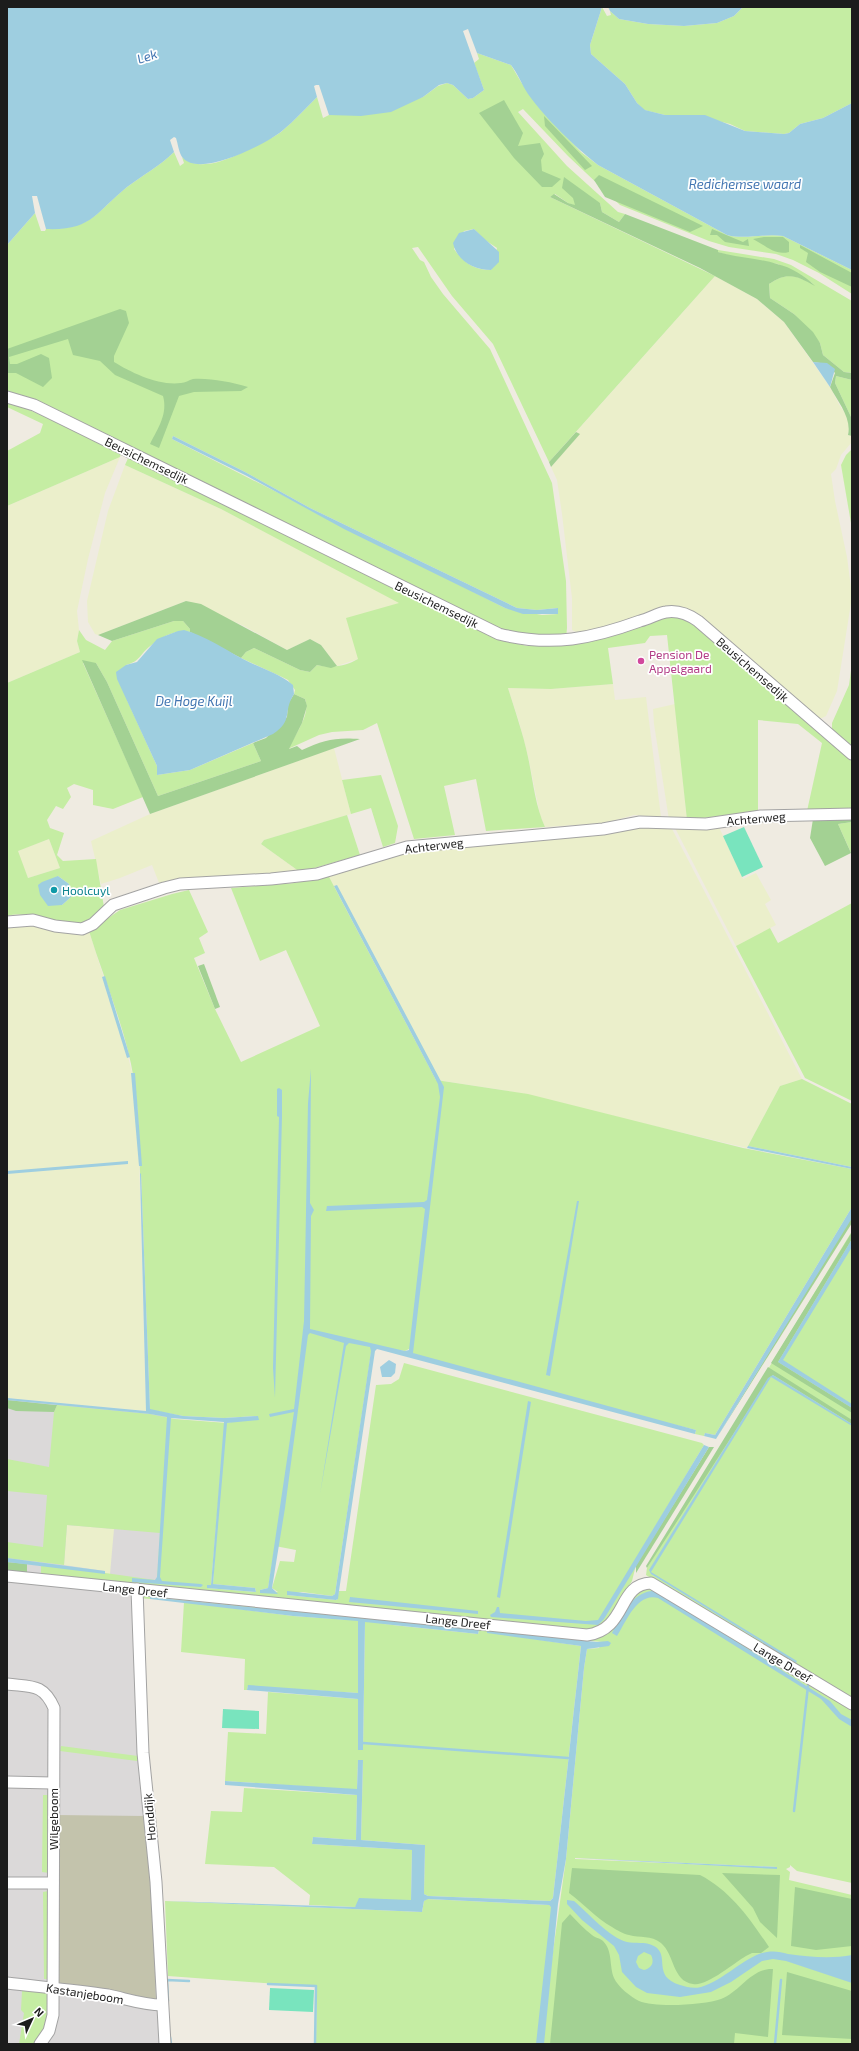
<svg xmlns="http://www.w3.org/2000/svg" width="859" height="2051" viewBox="0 0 859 2051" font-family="'Exo 2',sans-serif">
	<rect width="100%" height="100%" fill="#efebe1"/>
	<polygon fill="#dbd9d9" points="7,1398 168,1416 157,1579 140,1593 146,1753 168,2044 7,2044"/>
	<polygon fill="#c3c3ac" points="55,1815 146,1816 151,1862 156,2001 56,1982"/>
	<g fill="#ebefcb">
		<polygon points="715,276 757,299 784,322 830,387 840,406 847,416 850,427 848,435 852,436 852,442 841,455 836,469 831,474 835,501 847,557 851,588 851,603 837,691 826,716 822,718 815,718 727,642 625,623 578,633 572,630 572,598 562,514 557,480 551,467 579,434 576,432"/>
		<polygon points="120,457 105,493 88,559 77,611 79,630 77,641 80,652 7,683 7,506"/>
		<polygon points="125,465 221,509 400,603 358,659 337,666 321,645 310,639 287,650 244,626 186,601 98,635 95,634 88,622 87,601 108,511"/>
		<polygon points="613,684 615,700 646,697 661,817 634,815 605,823 545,827 540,815 528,756 519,722 508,688 551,689"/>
		<polygon points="675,704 687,820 669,820 654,724 653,709"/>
		<polygon points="334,748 351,814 264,840 261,844 300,872 161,888 152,865 120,878 101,884 91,841 150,814"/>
		<polygon points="718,825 743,879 756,873 771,900 765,904 776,925 736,946 675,828"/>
		<polygon points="632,827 671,827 802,1079 780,1086 747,1148 503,1090 436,1080 328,876 395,854"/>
		<polygon points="49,839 60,868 28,878 17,851"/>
		<polygon points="28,924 74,934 89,931 122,1035 134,1079 138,1119 146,1411 7,1398 7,927"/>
		<polygon points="67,1525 114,1529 110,1574 105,1574 105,1571 64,1565"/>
	</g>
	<g fill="#c5eda3" fill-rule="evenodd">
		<polygon points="602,7 607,16 611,15 610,11 619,19 648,24 684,26 717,23 734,16 743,7 852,7 852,103 823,118 800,124 789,133 784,134 745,131 730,124 694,115 665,115 644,110 637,103 625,84 591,54 590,45"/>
		<path d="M477,53l34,12 10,17 23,31 37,39 17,13 129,70c19,5 37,-2 56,1l69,34v24l-33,-21 -26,-13 -17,-6 -47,-7 -20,-6 -89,-36 -52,-49 -45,-47 -5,3 49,54 51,46 7,2 -6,8 -17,-10 -2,-9 -26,-5 2,8 -8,-3 -13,-9 -5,3 165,79 -166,186 -56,-118 -41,-48 -34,-49 -6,1 8,12 4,2 7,15 12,17 47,55 62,134 14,98 1,47 -1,10 -46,1 -513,-245v-149l28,-32 6,18h4l1,-2c47,0 49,-16 81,-42 16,-12 33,-21 47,-35l6,14 4,-3 -2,-6c21,19 60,-4 80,-15 7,-3 14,-6 19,-10 13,-11 24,-23 36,-35l6,21 6,-3 94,-18 15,-11 9,-3 6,2 15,14 5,-1 11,-8 -10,-27 5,-4zM474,229l11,11 12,8 -6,22c-17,0 -27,-7 -37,-21l10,-18zM173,436l72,36 65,36 207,100 20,2 20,-2 1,6 -16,1 -37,-7 -333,-169z"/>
		<path d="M718,250l56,9 17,6 61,36v72l-8,-1 -21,-17 -3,-12 -26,-29 -24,-16 -1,-14c20,-13 25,-8 45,0l-36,-20 -42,-6 -18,-6z"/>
		<polygon points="836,376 852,380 852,419 835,383"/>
		<polygon points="7,400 122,451 120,457 7,506 7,451 40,433 43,424 7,407"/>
		<polygon points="852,449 852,529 841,465 846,455"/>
		<path d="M130,454l350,177 34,12 13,3 26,-1 113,-29 24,2 162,139v54h-45l15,-68 -24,-19 -40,-4v91l-71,9 -20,-185 -17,1 -5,7 -37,5 5,36 -62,5 -43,-1c7,23 15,45 20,69 5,23 7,48 17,70l-59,4 -10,-52 -32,7 11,49 -41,4 -37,-116 -14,7 -31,2 -13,3 -31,14c7,-14 23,-35 17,-50l-11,-5 1,-4 -7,-10 -6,-3 -41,-19 5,-6 8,-4 46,22 10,2 7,-7c15,3 27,2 41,-6l-12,-41 53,-15 -178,-94 -96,-44z"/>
		<path d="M174,621h9l7,8v3c-16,-4 -36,9 -47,21 -6,7 -7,9 -17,12l1,35 30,66v9l33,-5 63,-27 8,18 -103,35 -51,-114 -11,-19h-13l60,134 -30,12 -20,-4v-15l-19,-6 -7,4 4,9 -8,12 -7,-3 -9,14 3,8 14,5 -7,22 6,6 33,-2 8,48c-7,6 -14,13 -23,16 -24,7 -48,-14 -74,-7v-233l73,-31 -3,-11 2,-11 7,10 19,10 7,-9zM49,839l11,29 -32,10 -10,-27zM58,876l11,8 1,14 -8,7z"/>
		<polygon points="852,663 852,749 832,732 832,723 849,685"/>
		<polygon points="381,775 398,826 395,843 383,847 371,808 351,814 342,780"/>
		<polygon points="347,815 360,855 300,872 261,844 264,840"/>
		<polygon points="852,822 852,855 838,824"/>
		<path d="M328,875l108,205 92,14 215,54 109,21v38l-137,228 -10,-2 -1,3 -9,-2 1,-4 -154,-38 -128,-38 -2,-1 1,-6 -8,4 -33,-5 -37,248 -3,2 -30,-4 -15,3 50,5 2,-9h7l30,-206 15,-1 8,-5 5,-16 298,80 2,2 -95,159 27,-39 -4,16 -23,38 -16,12 -552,-55v-12l114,16 2,-1 3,-46 -93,-8 -3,40 -57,-7v-16l36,5 4,-52 -40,-4v-32l42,8 5,-55 3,-7 93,9 25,5 52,4 31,-7 -34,2 -41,-2 -33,-6 -9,-236h-1c-1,-32 -1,-63 -6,-94 -8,-51 -30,-100 -45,-149l31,-21 52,-16 17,-4 19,42 -9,6 6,15 -11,5 21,51 26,53 79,-36 -34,-76 -26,11 -29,-73 64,-5zM221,1468l-8,116 42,4 1,4 -49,-4 4,-3zM275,1546l21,4 -2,12 -14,-1 -8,27 6,4 -18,-2 8,-2z"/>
		<polygon points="852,903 852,1101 805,1078 736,946 770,928 778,943"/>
		<polygon points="802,1079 852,1104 852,1167 748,1146 780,1086"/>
		<polygon points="852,1231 852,1705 646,1575 647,1568"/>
		<path d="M649,1585l203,122v176l-55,-12 -7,-6v2l-4,2 4,3 -1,8 63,15v149h-312l26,-185 18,-191 3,-19 12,-1 4,-6 -117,-10 95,14 -28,252 -3,3 -122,-5 -4,-2 1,-49 -64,-5 2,-80h-5l-1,30 -132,-9 3,-49 38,2 2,-42 90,7v50l5,1 2,-128 -6,-1 -1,72 -110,-7 -1,4h-3l1,-31 -64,-7 3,-50 109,14 56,4 -57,-8 -141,-15 -1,2 -10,-1v-5l452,46 44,-49zM383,1624l96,6v1l-1,3zM575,1858l202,9v1l-202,-9z"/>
		<polygon points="61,1746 138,1756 137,1761 60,1751"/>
		<polygon points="244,1788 357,1795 356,1840 313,1837 312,1844 412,1850 411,1900 357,1905 355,1907 309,1905 310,1895 274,1867 205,1864 211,1811 242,1812"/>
		<polygon points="43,1795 48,1795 49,1873 42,1872"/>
		<polygon points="48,1891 48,1979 44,1979 43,1892"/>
		<polygon points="427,1899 549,1905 552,1907 538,2044 316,2044 317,1987 168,1976 165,1901 422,1912 424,1901"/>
		<path d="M22,1991h25c0,22 3,36 -14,53h-14l5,-31 -3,-3z"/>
	</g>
	<g fill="#a3d193">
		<polygon points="504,100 523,133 518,146 540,143 544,154 541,160 542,171 561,179 552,187 542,187 514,158 479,113"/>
		<polygon points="544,116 592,166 585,170 545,126"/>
		<polygon points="599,175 703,226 690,232 605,197 594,180"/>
		<path d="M564,177l36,26 2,9 17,10 6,-8 93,36v2c20,6 40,6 59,12 14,3 28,12 38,22 -18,-10 -27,-15 -46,-2l1,14 24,16 19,18 7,11 3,12 21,17 8,1v7l-16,-4 -1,7 17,36v17l-4,-1c4,-17 -10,-33 -18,-48l5,-14 -8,-9 -14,-2 -29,-40 -27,-23 -57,-31 -150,-71 4,-3 14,9 7,2 -2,-7 -11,-10z"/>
		<polygon points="712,229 743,242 748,239 749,246 725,242 717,235 710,235"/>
		<path d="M764,237h19l6,5v10c-14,4 -24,-7 -36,-13z"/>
		<polygon points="800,245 852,273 852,287 820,272 806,262 808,253 800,248"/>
		<path d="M120,309l6,2 3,12 -15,33v6c18,11 45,24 67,21 4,0 8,-3 12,-4 18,-1 37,3 55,8l-7,4 -47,1 -15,4 -20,52 -9,-4c8,-16 18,-30 13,-48l-48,-21 -15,-14 -27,-6 -5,-16 -59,18 1,7h7l24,-10 8,4 3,20 -9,9 -27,-14h-9v-24z"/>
		<polygon points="576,432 580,434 551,467 549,462"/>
		<polygon points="186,601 201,604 287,650 310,639 321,645 337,666 331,668 317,665 310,672 300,670 254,648 246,652 241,658 190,632 190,629 183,621 174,621 112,641 98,635"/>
		<path d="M82,660l14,3 11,19 51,114 103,-35 -8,-18 13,-5 21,-21 1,-13 6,-10 11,5 2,7 -5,17 -13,26 8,-3 5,4c22,-10 33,-13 58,-11l-210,75z"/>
		<polygon points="852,816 852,822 838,824 851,853 825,866 810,838 813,819"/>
		<polygon points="204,964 220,1007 215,1009 198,966"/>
		<polygon points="852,1216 852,1223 716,1439"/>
		<polygon points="852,1232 852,1239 778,1362 852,1408 852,1413 771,1363"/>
		<polygon points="768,1367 852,1420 852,1424 773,1375 770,1377 647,1568 646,1566"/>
		<polygon points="7,1400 55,1405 57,1405 54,1412 16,1411 7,1408"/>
		<polygon points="709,1447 714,1447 636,1573 636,1565"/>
		<polygon points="7,1562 27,1564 27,1575 7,1573"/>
		<path d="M572,1868l128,7c31,16 50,44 69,72l-8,6h-9l-6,3c-12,7 -40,31 -53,28 -21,-3 -18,-29 -32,-41 -10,-8 -21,-5 -32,-8 -6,-1 -12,-5 -17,-8 -16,-9 -28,-23 -43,-34z"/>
		<polygon points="722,1873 780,1875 777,1938 760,1922 753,1908"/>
		<polygon points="795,1887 852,1899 852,1946 816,1950 791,1946"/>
		<path d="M570,1914c7,7 14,15 22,21 3,3 8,3 11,6 10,10 6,25 11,37 4,9 17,19 25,23 16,7 66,4 82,-2 19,-7 30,-31 52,-30l-5,68 -33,-4 -1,11h-184l12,-121z"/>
		<polygon points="787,1972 852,1991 852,2039 782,2035"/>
	</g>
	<g fill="#79e4be">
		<polygon points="744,827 763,867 742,877 723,836"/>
		<polygon points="223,1709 259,1711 259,1729 222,1728"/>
		<polygon points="270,1988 314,1990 313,2012 269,2010"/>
	</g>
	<g fill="#9ecee0" fill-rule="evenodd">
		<path d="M7,7h595l-12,38 1,9 34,30 12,19 8,7 20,5h40l40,16 39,3 5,-1 11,-9 23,-6 29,-15v167l-69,-34c-19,-3 -37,4 -56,-1l-129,-70c-24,-19 -52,-46 -70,-71 -6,-9 -10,-20 -17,-29l-34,-12 -9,-24 -5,2 21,59 -11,8 -5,1 -15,-14 -6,-2 -8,2 -16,12 -32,15 -30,4 -32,-1 -10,-30h-3l-2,1 3,11c-12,12 -23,24 -35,34 -16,13 -82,47 -99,27 -4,-4 -5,-14 -7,-20l-2,-1 -4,3 4,12c-14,14 -31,23 -47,35 -31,25 -35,44 -81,42l-9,-33h-5l3,17 -28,32z"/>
		<polygon points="608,7 743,7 734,16 717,23 684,26 648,24 619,19 610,11"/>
		<path d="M474,229l25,23v10l-8,8c-17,0 -34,-9 -38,-27l6,-10z"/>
		<polygon points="813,362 827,363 835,369 830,387"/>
		<polygon points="173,436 245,472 310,508 517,608 537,610 558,608 558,614 523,614 505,608 344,529 247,476 172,439"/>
		<path d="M184,630c22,6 40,19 59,29 17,9 35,14 50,26l1,9c-12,19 0,26 -21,40l-83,36 -33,5v-9l-40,-87 -1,-7 10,-7 11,-3 20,-23 21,-8z"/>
		<polygon points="58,876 69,884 71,897 62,905 48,906 40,895 38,885 42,882"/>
		<polygon points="337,885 444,1087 413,1353 696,1430 695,1434 377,1349 375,1351 339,1591 338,1599 336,1600 287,1595 287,1591 332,1596 335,1594 371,1351 370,1347 349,1343 346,1346 320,1494 344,1343 310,1333 308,1335 285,1508 272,1588 278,1594 260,1593 260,1590 268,1588 294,1412 270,1417 269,1414 294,1409 304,1321 308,1103 311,1069 310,1203 314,1210 311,1216 310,1329 405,1351 409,1350 425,1209 422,1207 326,1211 327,1206 424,1202 427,1200 440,1097 438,1084 334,886"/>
		<polygon points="105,976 130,1057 127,1058 102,977"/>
		<polygon points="131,1073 135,1073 142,1166 139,1166"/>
		<polygon points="279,1088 282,1090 282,1116 275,1398 273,1368 279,1117 277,1116 277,1089"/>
		<polygon points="748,1146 852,1167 852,1169 747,1148"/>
		<polygon points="128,1161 128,1164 7,1174 7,1171"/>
		<polygon points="141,1173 150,1409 183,1416 224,1418 258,1416 259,1420 227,1423 213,1584 255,1588 256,1592 207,1588 207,1585 211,1585 224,1422 171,1418 160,1577 162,1581 201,1584 203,1585 201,1587 132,1582 132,1578 155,1580 157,1577 167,1417 150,1414 7,1400 7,1398 146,1411 140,1174"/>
		<polygon points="577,1201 579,1201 550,1376 546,1375"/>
		<polygon points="852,1207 852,1218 716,1439 704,1436 705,1433 715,1435"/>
		<polygon points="852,1239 852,1247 783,1360 852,1404 852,1408 778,1362"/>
		<polygon points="389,1360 396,1364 395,1373 391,1377 382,1377 380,1367"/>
		<polygon points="773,1375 852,1424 852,1426 771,1377 651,1572 797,1661 796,1663 651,1574 649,1570 768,1378"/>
		<polygon points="528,1401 531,1402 500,1598 497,1597"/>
		<polygon points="704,1445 709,1447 604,1619 598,1625 491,1617 490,1615 495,1612 497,1607 499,1607 500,1613 586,1621 598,1620"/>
		<polygon points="7,1558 105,1571 105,1574 7,1562"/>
		<path d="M652,1591l8,2 170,108 11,13 11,6v7l-13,-8 -18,-20 -163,-101c-21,-6 -32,24 -41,38l-5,-3c10,-17 19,-40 40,-42z"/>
		<polygon points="150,1597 479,1630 478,1634 365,1622 363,1750 358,1750 358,1699 247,1690 248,1685 358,1693 358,1621 293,1616 150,1599"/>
		<polygon points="350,1597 478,1611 478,1614 349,1602"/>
		<polygon points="487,1631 597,1642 608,1641 611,1643 609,1646 587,1649 584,1668 566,1859 558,1904 544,2044 536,2044 551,1907 549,1905 428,1899 424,1901 422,1912 165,1901 355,1907 359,1898 411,1900 412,1850 312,1844 313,1837 356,1840 357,1795 225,1785 225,1781 357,1789 358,1760 363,1760 361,1840 425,1845 424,1894 428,1896 550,1901 553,1898 581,1646 487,1633"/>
		<polygon points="575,1858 777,1867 777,1869"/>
		<path d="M567,1900l7,1c13,11 36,37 53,41 8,2 18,-1 27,4 17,9 -3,30 26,39 7,2 13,4 21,2 24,-7 45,-32 66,-35 8,-1 14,0 21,2 21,3 44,5 64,1v28l-66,-22 -13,-2 -11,2 -31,21 -20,10 -31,5 -33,-4 -11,-6 -14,-15 -3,-17 -5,-9 -32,-26 -15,-16zM644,1952l7,3c4,8 0,13 -7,15l-5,-2 -3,-6 2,-6z"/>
	</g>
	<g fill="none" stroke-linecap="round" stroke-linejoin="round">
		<g stroke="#9ecee0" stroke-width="2.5">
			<polyline points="363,1743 568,1758"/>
			<polyline points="794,1811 808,1686"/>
			<polyline points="268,1984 316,1986 315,2044"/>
			<polyline points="168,2001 167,1980 189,1981"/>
			<polyline points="170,2037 171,2044"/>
			<polyline points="775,2044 781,1980"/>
		</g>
		<defs>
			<g id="minor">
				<path d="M7,397l27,8 465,229c24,6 48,8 73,5 23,-3 46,-10 68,-18 9,-2 18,-8 26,-9 12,-2 22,2 32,9l154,133"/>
				<polyline points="7,922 33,920 55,926 82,929 93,924 113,905 164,888 180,884 271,879 317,874 407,847 603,829 640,822 706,824 761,816 852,814"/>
				<path d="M7,1576l580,59c41,-6 30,-51 64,-52l201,121"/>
				<polyline points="137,1589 143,1753 156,1882 165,2044"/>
				<path d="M7,1684c24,3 36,-1 47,24l-1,307 -4,16 -9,13"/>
				<polyline points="7,1782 52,1783"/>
				<polyline points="7,1883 53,1883"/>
				<path d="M7,1983c34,4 68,7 101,12 19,4 35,10 54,10"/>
			</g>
		</defs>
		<use href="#minor" stroke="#a3a3a3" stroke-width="13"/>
		<use href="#minor" stroke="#fff" stroke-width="11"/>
	</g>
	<circle fill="#d1479c" stroke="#fff" stroke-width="1.5" cx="641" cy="661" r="4"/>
	<circle fill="#0f9aa8" stroke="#fff" stroke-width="1.5" cx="54" cy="890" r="4"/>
	<g text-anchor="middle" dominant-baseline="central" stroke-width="3.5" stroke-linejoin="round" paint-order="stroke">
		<g font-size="12" fill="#1c1c1c" stroke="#fff">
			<text transform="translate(147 460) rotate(26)">Beusichemsedijk</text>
			<text transform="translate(437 604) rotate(26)">Beusichemsedijk</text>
			<text transform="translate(753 669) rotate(41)">Beusichemsedijk</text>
			<text transform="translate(756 818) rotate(-5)">Achterweg</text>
			<text transform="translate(434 845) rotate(-7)">Achterweg</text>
			<text transform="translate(135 1589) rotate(6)">Lange Dreef</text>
			<text transform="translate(458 1621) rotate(6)">Lange Dreef</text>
			<text transform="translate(783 1662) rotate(31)">Lange Dreef</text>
			<text transform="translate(149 1817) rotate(-95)">Honddijk</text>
			<text transform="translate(53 1819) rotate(-90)">Wilgeboom</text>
			<text transform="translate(85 1993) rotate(9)">Kastanjeboom</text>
		</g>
		<g font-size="12" fill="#b23c85" stroke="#fff" text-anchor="start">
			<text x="649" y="654">Pension De<tspan x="649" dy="14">Appelgaard</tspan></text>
		</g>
		<g font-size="12" fill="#0d838f" stroke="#fff" text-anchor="start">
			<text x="62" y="890">Hoolcuyl</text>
		</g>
		<g font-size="13" font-style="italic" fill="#4376b2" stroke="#fff">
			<text transform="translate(147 56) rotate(-19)">Lek</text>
			<text x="745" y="184">Redichemse waard</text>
			<text x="194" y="701">De Hoge Kuijl</text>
		</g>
	</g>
	<rect width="859" height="2051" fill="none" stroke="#1c1c1c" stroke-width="16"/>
	<g transform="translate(32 2019) rotate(46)" stroke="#ffffff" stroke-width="3" paint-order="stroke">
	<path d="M0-3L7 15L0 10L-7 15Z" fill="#1c1c1c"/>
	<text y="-6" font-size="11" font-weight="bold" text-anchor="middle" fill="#1c1c1c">N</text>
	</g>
</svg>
